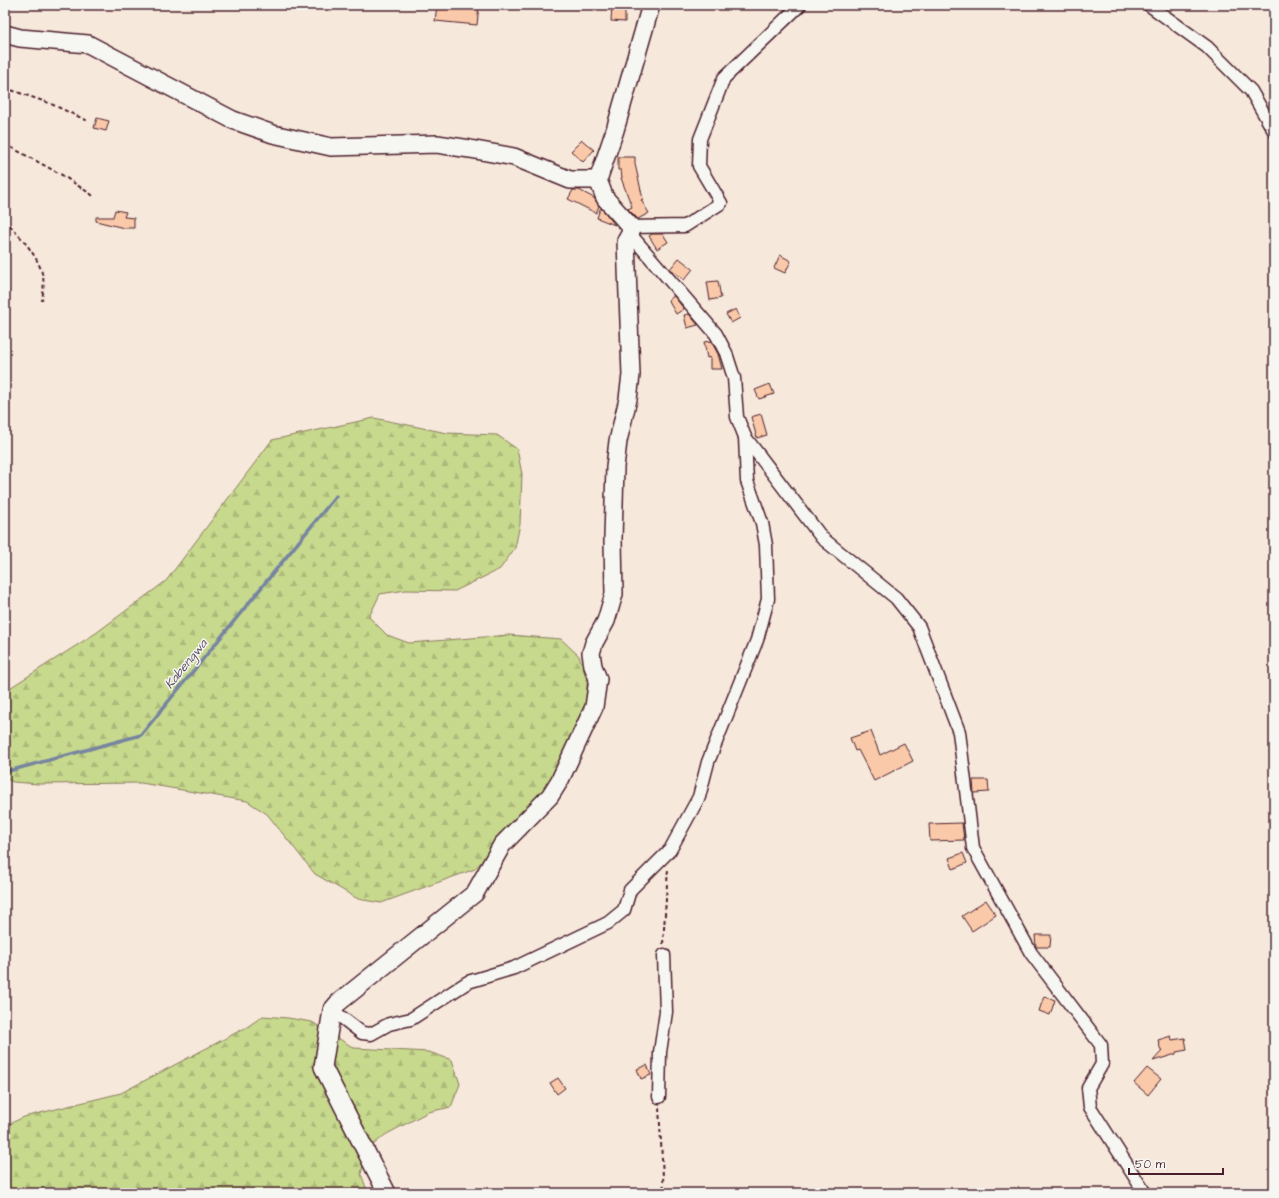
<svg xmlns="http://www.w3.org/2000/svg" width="1279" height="1198" viewBox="0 0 1279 1198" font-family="'Architects Daughter',sans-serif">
	<defs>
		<pattern id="forest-firs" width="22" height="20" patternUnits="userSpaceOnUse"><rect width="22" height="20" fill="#c7d98d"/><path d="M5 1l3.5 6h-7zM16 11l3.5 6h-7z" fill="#acba7a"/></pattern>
	</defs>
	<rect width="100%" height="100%" fill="#f7e8dc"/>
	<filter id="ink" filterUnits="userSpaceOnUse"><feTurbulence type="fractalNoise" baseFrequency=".025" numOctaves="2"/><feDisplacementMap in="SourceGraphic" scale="8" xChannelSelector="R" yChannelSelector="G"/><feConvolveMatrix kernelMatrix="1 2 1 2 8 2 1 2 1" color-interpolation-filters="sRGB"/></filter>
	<g filter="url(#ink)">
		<g fill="url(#forest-firs)" stroke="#887c5c">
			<polygon points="374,418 447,433 497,435 517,449 522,474 520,524 515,548 500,569 455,591 406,590 380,594 369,617 387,635 409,643 509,635 561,639 579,656 587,680 587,706 551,782 475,869 381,903 358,899 315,874 267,814 247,801 141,783 39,784 13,782 5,778 5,691 96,633 166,581 272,440"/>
			<polygon points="263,1016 288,1018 312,1022 354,1048 429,1052 452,1060 460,1084 451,1107 428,1112 385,1135 367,1150 361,1174 368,1193 5,1193 5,1126 24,1117 121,1093 247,1027"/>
		</g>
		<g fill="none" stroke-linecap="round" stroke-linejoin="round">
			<polyline stroke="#7684a1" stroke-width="3.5" points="5,772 141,735 336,496"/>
		</g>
		<g fill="#fac9a9" stroke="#4a1f2b">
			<polygon points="437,5 479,5 477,25 435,21"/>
			<polygon points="612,5 625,5 625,22 611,21"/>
			<polygon points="97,118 109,121 106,131 94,128"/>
			<polygon points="582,140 594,150 583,162 571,151"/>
			<polygon points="618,157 635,157 635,164 643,199 641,200 649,213 638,219 628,209 632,207 621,178 622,178 621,170 618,170"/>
			<polygon points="573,190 579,190 594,198 599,206 596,213 568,199"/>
			<polygon points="600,209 602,209 615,225 597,218"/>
			<polygon points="115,210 126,212 124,217 134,218 134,228 124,228 96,221 96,217 113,217"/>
			<polygon points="652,234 663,234 668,242 657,249 649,236"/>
			<polygon points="780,255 791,261 785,273 774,268"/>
			<polygon points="679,258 693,269 684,280 670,269"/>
			<polygon points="718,281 721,298 710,300 707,282"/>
			<polygon points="674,296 684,309 676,314 668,300"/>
			<polygon points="736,309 740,318 731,323 726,314"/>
			<polygon points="689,314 698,325 687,328 684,315"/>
			<polygon points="711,341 718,354 722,369 710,369 710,357 707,358 704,342"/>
			<polygon points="770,384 774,394 759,399 755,390"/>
			<polygon points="761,414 767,435 757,438 751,417"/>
			<polygon points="871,731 880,755 904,743 913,761 874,781 858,750 855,751 850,738"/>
			<polygon points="973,780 988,780 989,792 974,793"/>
			<polygon points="962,823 964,840 930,841 929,824"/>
			<polygon points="963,853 967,863 953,869 949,858"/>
			<polygon points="986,900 996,915 972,931 962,916"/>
			<polygon points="1035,935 1051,935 1050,947 1036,947"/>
			<polygon points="1044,996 1055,1000 1050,1015 1039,1011"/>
			<polygon points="1171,1036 1172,1040 1185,1038 1187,1050 1176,1052 1176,1054 1153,1061 1162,1051 1161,1051 1158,1040"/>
			<polygon points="647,1065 651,1075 641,1079 637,1069"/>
			<polygon points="1147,1068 1161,1079 1148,1095 1134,1083"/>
			<polygon points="558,1078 565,1088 557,1094 550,1083"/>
		</g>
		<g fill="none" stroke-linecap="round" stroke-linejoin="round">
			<defs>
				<g id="street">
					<polyline points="1149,5 1207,47 1251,91 1274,131"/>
					<polyline points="631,227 685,226 721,203 699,166 700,139 724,78 800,5"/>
					<polyline points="630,234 716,334 726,353 734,378 737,417 745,437 822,538 896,598 919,627 959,732 973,848 1031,953 1101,1045 1102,1064 1088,1088 1090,1107 1145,1193"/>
					<polyline points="332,1010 362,1033 371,1034 389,1024 411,1019 468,982 514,968 608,923 624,910 630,890 670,850 699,797 708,762 757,640 768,599 766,545 762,523 747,481 745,437"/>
					<polyline points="659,1097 660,1052 666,1012 664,955"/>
				</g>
				<g id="secondary">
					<polyline points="5,34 20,38 88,44 233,120 273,134 331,147 437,144 470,149 514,157 570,180 598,180 615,130 651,5"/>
					<polyline points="387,1193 323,1067 332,1010 338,1003 475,893 502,845 550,796 560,780 594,707 598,679 593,666 591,653 594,643 606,621 614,594 613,539 615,467 618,441 628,399 631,375 626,241 630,234 631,227 605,198 598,180"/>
				</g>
			</defs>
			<use href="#street" stroke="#4a1f2b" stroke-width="15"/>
			<use href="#secondary" stroke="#4a1f2b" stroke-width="20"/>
			<g stroke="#4a1f2b" stroke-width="2" stroke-dasharray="4 3" stroke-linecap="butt">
				<polyline points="5,88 49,103 88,121"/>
				<polyline points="5,144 62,175 95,197"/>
				<path d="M5,220c14,16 31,32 37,53 3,9 1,19 0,28"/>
				<polyline points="663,944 668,869"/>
				<polyline points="659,1108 664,1193"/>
			</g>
			<use href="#street" stroke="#f6f6f2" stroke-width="12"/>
			<use href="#secondary" stroke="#f6f6f2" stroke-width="17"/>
		</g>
	</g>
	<g text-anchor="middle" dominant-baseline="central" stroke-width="3" stroke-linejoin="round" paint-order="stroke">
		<g font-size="13" font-style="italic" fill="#605166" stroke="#f6f6f2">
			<text transform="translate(186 664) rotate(-51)">Kabengwa</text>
		</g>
	</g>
	<rect width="1279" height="1198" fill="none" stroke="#f6f6f2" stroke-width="20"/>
	<rect x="10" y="10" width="1259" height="1178" fill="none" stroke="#4a1f2b" stroke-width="1.5" filter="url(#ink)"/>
	<path d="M1129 1168v6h94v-6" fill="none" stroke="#4a1f2b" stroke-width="2"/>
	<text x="1135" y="1168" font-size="12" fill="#4a1f2b" stroke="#f6f6f2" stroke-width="3" paint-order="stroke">50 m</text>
</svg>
